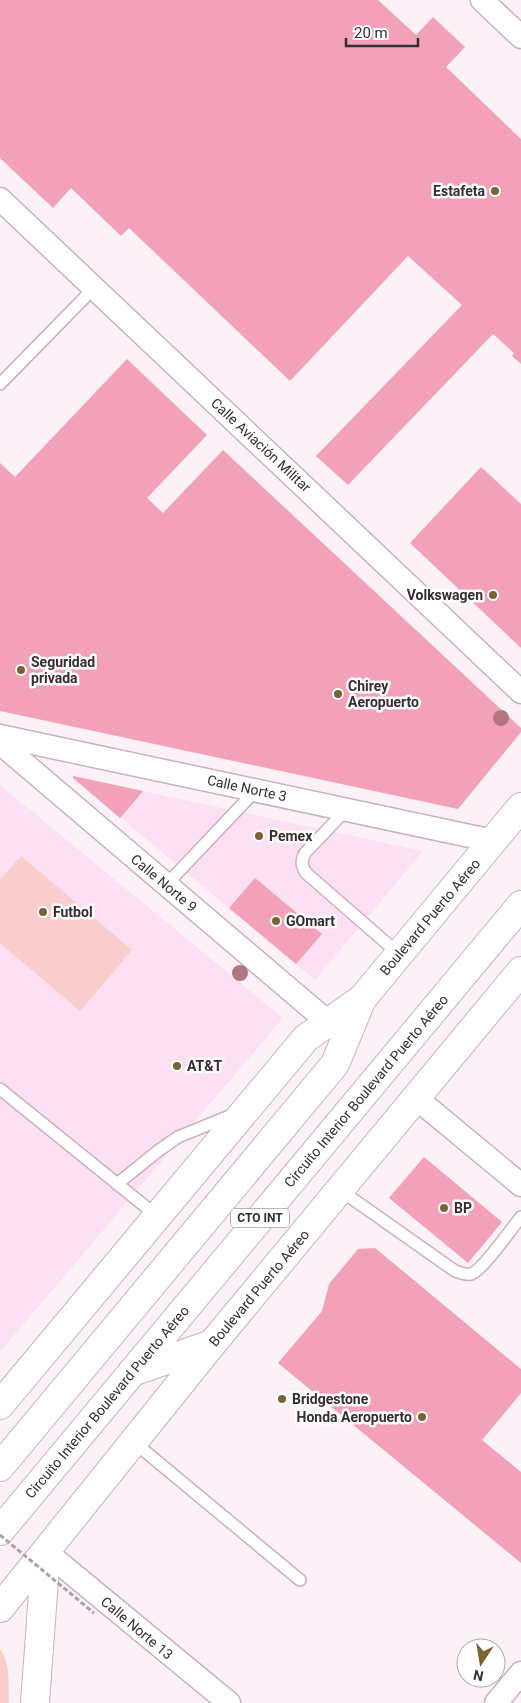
<svg xmlns="http://www.w3.org/2000/svg" width="521" height="1703" viewBox="0 0 521 1703" font-family="Roboto,sans-serif">
	<rect width="100%" height="100%" fill="#fdf1f8"/>
	<g fill="#fde1f3">
		<polygon points="73,776 423,851 315,980 73,778"/>
		<polygon points="0,785 283,1018 0,1352"/>
	</g>
	<g fill="#f8cdcc">
		<polygon points="21,856 132,950 80,1011 0,943 0,880"/>
		<path d="M0,1649c11,14 8,36 9,54h-9z"/>
	</g>
	<g fill="#f2a1b9">
		<polygon points="0,0 378,0 416,35 433,17 465,47 446,67 521,139 521,364 512,356 514,353 493,334 348,485 316,456 462,305 408,256 290,381 129,228 121,236 71,188 53,208 0,158"/>
		<polygon points="127,359 207,435 147,498 163,513 223,450 521,728 521,732 458,809 0,711 0,463 15,477"/>
		<polygon points="481,467 521,504 521,648 410,543"/>
		<polygon points="73,776 143,791 120,818 73,778"/>
		<polygon points="255,878 322,934 296,964 229,908"/>
		<polygon points="424,1157 502,1222 468,1263 389,1198"/>
		<polygon points="375,1248 521,1369 521,1393 482,1440 521,1472 521,1563 278,1363 322,1311 329,1284 358,1249"/>
	</g>
	<g fill="none" stroke-linecap="round" stroke-linejoin="round">
		<defs>
			<g id="service">
				<polyline points="0,384 94,288"/>
				<path d="M346,810l-41,43c-4,8 -4,12 1,20l93,81"/>
				<polyline points="166,885 256,790"/>
				<polyline points="0,1089 157,1216"/>
				<polyline points="117,1184 158,1151 178,1137 232,1115"/>
				<path d="M340,1190l115,81c5,2 10,4 16,3 12,-4 40,-45 50,-57"/>
				<polyline points="135,1443 300,1580"/>
			</g>
			<g id="minor">
				<polyline points="482,0 521,37"/>
				<polyline points="0,199 521,692"/>
				<polyline points="0,736 493,841"/>
				<polyline points="0,743 329,1023"/>
				<polyline points="416,1098 521,1185"/>
				<polyline points="46,1552 229,1703"/>
				<polyline points="496,1703 521,1673"/>
			</g>
			<g id="secondary">
				<polyline points="0,1405 306,1038 362,999"/>
				<polyline points="0,1608 212,1344 521,971"/>
			</g>
			<polyline id="primary" points="35,1703 46,1552"/>
			<g id="motorway">
				<polyline points="132,1372 212,1344"/>
				<polyline points="0,1467 335,1064 362,999 521,807"/>
				<polyline points="0,1531 521,905"/>
			</g>
		</defs>
		<use href="#service" stroke="#cbb0c1" stroke-width="14"/>
		<use href="#minor" stroke="#cbb0c1" stroke-width="25"/>
		<use href="#secondary" stroke="#cbb0c1" stroke-width="30"/>
		<use href="#primary" stroke="#cbb0c1" stroke-width="30"/>
		<use href="#motorway" stroke="#cbb0c1" stroke-width="30"/>
		<use href="#service" stroke="#fff" stroke-width="11"/>
		<use href="#minor" stroke="#fff" stroke-width="22"/>
		<use href="#secondary" stroke="#fff" stroke-width="28"/>
		<use href="#primary" stroke="#fff" stroke-width="28"/>
		<use href="#motorway" stroke="#fff" stroke-width="28"/>
		<polyline stroke="#aca1a8" stroke-width="3" stroke-dasharray="5 2.5" stroke-linecap="butt" points="0,1535 94,1613"/>
	</g>
	<g fill="#b17680">
		<circle cx="501" cy="718" r="8"/>
		<circle cx="240" cy="973" r="8"/>
	</g>
	<g fill="#7b6233" stroke="#fff" stroke-width="2">
		<circle cx="495" cy="191" r="5"/>
		<circle cx="493" cy="595" r="5"/>
		<circle cx="21" cy="670" r="5"/>
		<circle cx="338" cy="694" r="5"/>
		<circle cx="259" cy="836" r="5"/>
		<circle cx="43" cy="912" r="5"/>
		<circle cx="276" cy="921" r="5"/>
		<circle cx="177" cy="1066" r="5"/>
		<circle cx="444" cy="1208" r="5"/>
		<circle cx="282" cy="1399" r="5"/>
		<circle cx="422" cy="1417" r="5"/>
	</g>
	<g text-anchor="middle" dominant-baseline="central" stroke-width="5" stroke-linejoin="round" paint-order="stroke">
		<rect fill="#fff" stroke="#736b70" stroke-width="1" x="231" y="1208.5" width="58" height="19" rx="4"/>
		<g font-size="12" font-weight="bold" fill="#372c33">
			<text x="260" y="1218">CTO INT</text>
		</g>
		<g font-size="14" font-weight="bold" fill="#372c33" stroke="#fff" text-anchor="start">
			<text x="485" y="191" text-anchor="end">Estafeta</text>
			<text x="483" y="595" text-anchor="end">Volkswagen</text>
			<text x="31" y="662">Seguridad<tspan x="31" dy="16">privada</tspan></text>
			<text x="348" y="686">Chirey<tspan x="348" dy="16">Aeropuerto</tspan></text>
			<text x="269" y="836">Pemex</text>
			<text x="53" y="912">Futbol</text>
			<text x="286" y="921">GOmart</text>
			<text x="187" y="1066">AT&amp;T</text>
			<text x="454" y="1208">BP</text>
			<text x="292" y="1399">Bridgestone</text>
			<text x="412" y="1417" text-anchor="end">Honda Aeropuerto</text>
		</g>
		<g font-size="14" fill="#372c33" stroke="#fff">
			<text transform="translate(261 445) rotate(43)">Calle Aviación Militar</text>
			<text transform="translate(247 788) rotate(12)">Calle Norte 3</text>
			<text transform="translate(164 883) rotate(40)">Calle Norte 9</text>
			<text transform="translate(430 917) rotate(-50)">Boulevard Puerto Aéreo</text>
			<text transform="translate(366 1091) rotate(-50)">Circuito Interior Boulevard Puerto Aéreo</text>
			<text transform="translate(259 1288) rotate(-50)">Boulevard Puerto Aéreo</text>
			<text transform="translate(107 1402) rotate(-50)">Circuito Interior Boulevard Puerto Aéreo</text>
			<text transform="translate(137 1628) rotate(40)">Calle Norte 13</text>
		</g>
	</g>
	<g transform="translate(481 1663) rotate(192)"><circle r="24" fill="#ffffff" stroke="#afabad"/>
	<path d="M0-4L9 19L0 12L-9 19Z" fill="#7b6233"/>
	<text y="-8" font-size="14" font-weight="bold" text-anchor="middle" fill="#372c33">N</text>
	</g>
	<path d="M346 38v8h72v-8" fill="none" stroke="#372c33" stroke-width="2.5"/>
	<text x="354" y="38" font-size="15" fill="#372c33" stroke="#ffffff" stroke-width="4" paint-order="stroke">20 m</text>
</svg>
